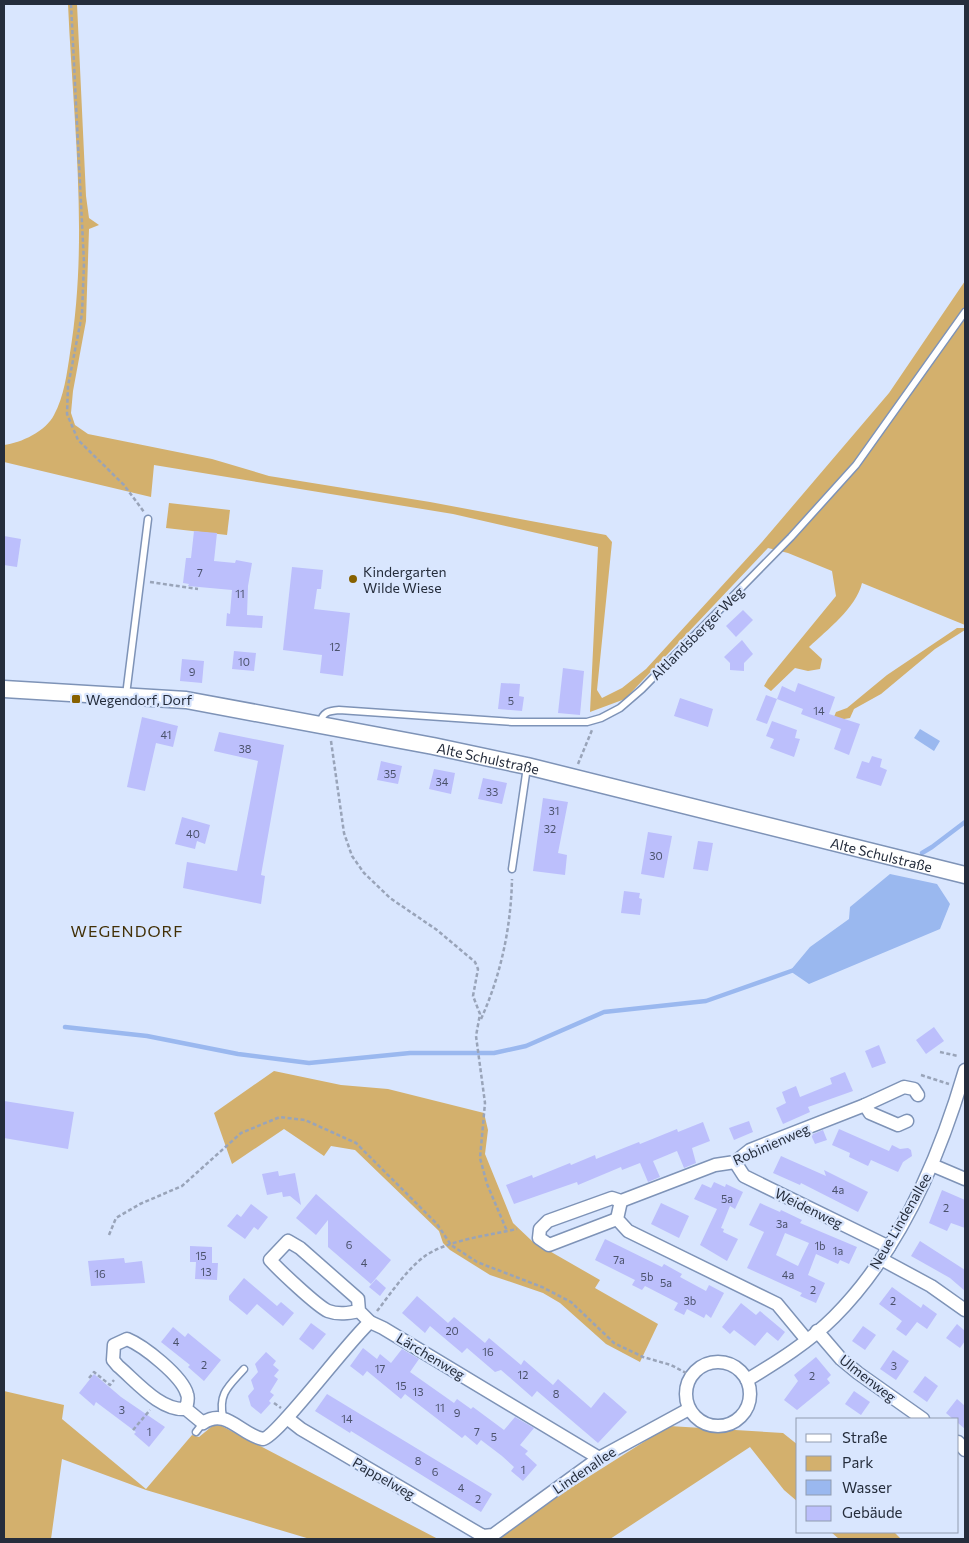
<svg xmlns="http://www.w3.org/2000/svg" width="969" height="1543" viewBox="0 0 969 1543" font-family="Commissioner,sans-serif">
	<rect width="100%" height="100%" fill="#d9e6fe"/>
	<g fill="#d3b06d">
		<path d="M68,4h9l9,192 3,22 10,7 -10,4 -3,92 -13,70 -2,22 4,12 13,9 124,25 57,17 161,26 176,33 6,7 -15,148 5,8 20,-10 24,-19 116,-127 127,-149 76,-112v344l-103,-42c-6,25 -35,47 -53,64l13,12 -2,10 -12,2 -13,-3 -24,23 -7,-5 4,-7 68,-83 -4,-25 -44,-18 -20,-5 -143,151 -35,13 8,-165 -145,-33 -299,-49 -3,32 -147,-35v-17c17,-2 42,-14 50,-30 10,-18 13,-42 16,-62 19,-115 3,-234 -2,-349z"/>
		<polygon points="169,503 230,510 227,535 166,528"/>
		<polygon points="957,628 965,628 965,630 935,649 881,694 854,709 850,718 844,719 841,727 831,724 836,712 847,708 887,675"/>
		<polygon points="274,1071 341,1085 388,1089 484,1113 488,1130 485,1154 513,1223 532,1241 600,1280 595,1288 658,1324 640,1362 606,1344 560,1303 543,1293 490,1275 450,1250 443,1243 439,1231 355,1150 331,1146 324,1156 284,1129 232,1164 214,1113"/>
		<polygon points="4,1391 64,1405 62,1419 146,1489 192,1435 199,1437 216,1423 438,1539 310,1539 146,1490 62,1459 51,1539 4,1539"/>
		<polygon points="669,1426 783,1433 798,1445 798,1502 784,1490 750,1447 610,1539 499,1539 536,1510"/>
		<polygon points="831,1532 894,1532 901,1539 839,1539"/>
	</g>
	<g fill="#9ab8ef">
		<polygon points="920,729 940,741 934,751 914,738"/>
		<polygon points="890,874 937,884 950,904 940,929 809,984 790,971 810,947 849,919 850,907"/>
	</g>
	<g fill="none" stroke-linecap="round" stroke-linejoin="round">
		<g stroke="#9ab8ef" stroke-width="4.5">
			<polyline points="922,853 932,847 965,822"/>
			<polyline points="65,1027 147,1036 238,1054 309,1063 410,1053 494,1053 526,1046 604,1012 706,1001 794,970"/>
		</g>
	</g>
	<g fill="#bcbffc" fill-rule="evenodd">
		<polygon points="194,531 217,533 214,561 235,563 236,560 252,563 248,586 247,615 263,616 262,628 226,626 227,613 230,614 232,590 188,586 189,584 183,583 186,558 191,558"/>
		<polygon points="4,536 21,539 17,567 4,565"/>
		<polygon points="292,567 323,570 321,589 317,589 314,609 350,613 343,676 320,673 322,655 283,650"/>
		<polygon points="743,610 753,620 736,637 726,626"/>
		<polygon points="742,640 753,654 744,663 744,671 730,670 730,663 724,657"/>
		<polygon points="234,651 256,653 254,671 232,669"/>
		<polygon points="182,659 204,661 202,683 180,681"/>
		<polygon points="563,668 584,671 580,715 558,713"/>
		<polygon points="501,683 520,684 519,696 524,697 522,711 498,709"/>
		<polygon points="798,683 835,697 829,714 860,724 849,755 834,749 841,729 801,714 803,709 777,699 767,724 756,720 766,695 777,699 782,686 795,692"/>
		<polygon points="680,698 713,709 708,727 674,716"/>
		<polygon points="142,717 178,726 173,747 156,743 145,791 127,787"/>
		<polygon points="772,721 797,730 795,738 800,739 794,757 770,748 774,739 766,736"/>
		<polygon points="219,732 284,745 261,875 265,876 261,904 183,888 187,862 237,871 258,761 214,751"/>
		<polygon points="872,756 882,759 880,767 887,770 881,786 856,778 862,761 869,763"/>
		<polygon points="381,761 402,766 398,784 377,780"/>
		<polygon points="434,769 455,773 451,794 429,789"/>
		<polygon points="483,778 507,783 502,804 478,799"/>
		<polygon points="543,798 568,802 558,853 567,855 565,875 533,871"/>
		<polygon points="182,817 210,825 205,844 197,841 195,849 175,844"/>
		<polygon points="648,832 672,836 664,878 641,874"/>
		<polygon points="698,841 713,843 708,871 693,869"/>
		<polygon points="624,891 640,893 639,898 642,899 640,915 621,913"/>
		<polygon points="934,1027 944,1041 926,1054 916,1040"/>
		<polygon points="879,1045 886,1063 872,1068 865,1051"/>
		<polygon points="845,1072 853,1091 808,1107 810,1112 783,1124 776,1108 786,1103 782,1092 796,1086 800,1097 832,1084 830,1078"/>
		<polygon points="4,1101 74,1112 68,1149 4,1138"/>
		<polygon points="749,1121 753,1132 734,1140 729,1128"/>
		<polygon points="703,1122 710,1141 692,1148 696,1163 684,1168 677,1151 653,1161 660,1177 648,1182 640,1163 622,1170 621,1167 578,1185 577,1182 514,1204 506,1185 532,1175 533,1178 570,1163 571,1165 595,1155 596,1159 639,1142 640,1144 677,1129 678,1132"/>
		<polygon points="839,1129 889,1151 892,1145 900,1149 908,1148 911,1150 912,1156 903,1162 898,1172 871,1160 868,1166 849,1157 850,1153 832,1145"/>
		<polygon points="823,1130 827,1140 815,1144 811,1135"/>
		<polygon points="781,1156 826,1176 824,1170 868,1192 858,1212 801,1183 800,1185 773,1173"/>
		<polygon points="278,1171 279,1176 295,1173 301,1205 290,1196 283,1197 282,1192 267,1195 262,1174"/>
		<polygon points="714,1182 725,1187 726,1184 743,1192 735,1209 730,1206 721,1228 724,1229 723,1232 738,1239 727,1261 700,1245 717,1209 694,1199 702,1184 711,1188"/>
		<polygon points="942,1190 965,1200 965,1228 951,1223 947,1231 929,1223"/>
		<polygon points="316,1194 391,1260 371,1284 328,1247 328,1220 316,1235 296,1218"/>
		<polygon points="661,1203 689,1216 679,1238 651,1224"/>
		<path d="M760,1203l20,9 1,-2 21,10 -2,3 57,24 -8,17 -9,-4 -2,4 -22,-10 -8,21 17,8 -9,20 -16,-7 2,-3 -55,-25 17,-36 -15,-7zM785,1233l24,10 -11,23 -22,-11z"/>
		<polygon points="251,1204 268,1217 258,1230 254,1227 245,1239 227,1226 237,1214 241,1217"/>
		<polygon points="605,1239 662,1267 664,1264 682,1274 680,1277 706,1291 709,1285 724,1293 711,1318 706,1314 704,1318 687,1309 684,1315 674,1310 678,1303 645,1286 642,1290 632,1285 635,1280 595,1260"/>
		<polygon points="920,1241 965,1270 965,1291 950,1278 911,1256"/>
		<polygon points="190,1246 212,1247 212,1263 218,1263 217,1280 195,1279 196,1262 190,1262"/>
		<polygon points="124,1258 125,1263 142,1261 145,1283 91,1286 88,1261"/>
		<polygon points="244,1278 277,1306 281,1302 294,1313 283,1326 257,1304 247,1315 229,1300 229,1296"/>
		<polygon points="376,1279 386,1288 380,1296 369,1287"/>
		<polygon points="892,1287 921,1308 923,1304 937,1314 927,1329 917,1322 906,1336 896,1329 902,1321 879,1304"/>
		<polygon points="417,1296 448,1323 454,1317 485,1343 489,1338 521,1365 524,1360 553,1385 558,1379 591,1408 604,1392 627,1412 598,1443 537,1391 532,1397 501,1370 495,1372 467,1348 462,1353 430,1326 425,1333 402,1313"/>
		<polygon points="741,1303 756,1315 760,1311 785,1332 778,1341 767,1332 755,1346 734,1330 730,1334 722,1327"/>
		<polygon points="311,1323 326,1334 313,1350 299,1339"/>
		<polygon points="957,1324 965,1331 965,1341 960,1348 946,1338"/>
		<polygon points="863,1326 876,1335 865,1350 852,1341"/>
		<polygon points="173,1327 185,1337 188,1333 221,1360 204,1381 188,1367 190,1365 161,1342"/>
		<polygon points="363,1348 377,1359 380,1354 391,1363 402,1349 419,1359 410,1372 454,1403 457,1399 471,1409 473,1407 504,1430 515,1417 534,1428 520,1445 528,1451 525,1454 537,1465 523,1481 511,1471 514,1467 502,1456 481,1440 477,1445 465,1435 462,1438 405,1394 401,1399 367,1371 363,1376 350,1366"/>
		<polygon points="893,1350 909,1361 896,1380 880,1369"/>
		<polygon points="266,1352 276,1361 273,1365 279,1370 274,1376 278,1379 270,1392 274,1395 269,1401 271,1403 261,1414 251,1406 248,1396 254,1389 251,1380 258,1372 255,1364"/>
		<polygon points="816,1357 831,1375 827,1379 830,1383 797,1410 784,1400 798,1381 794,1375"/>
		<polygon points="94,1374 121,1397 165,1427 149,1447 134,1434 136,1432 96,1402 94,1406 79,1393"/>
		<polygon points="925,1376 938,1386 927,1402 913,1392"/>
		<polygon points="854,1391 870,1402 861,1415 845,1404"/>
		<polygon points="327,1394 492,1494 481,1512 351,1431 350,1433 315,1411"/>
		<polygon points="957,1399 965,1406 965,1429 958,1423 958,1419 953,1419 946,1413"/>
	</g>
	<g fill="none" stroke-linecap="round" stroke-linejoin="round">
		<defs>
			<g id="service">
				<polyline points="126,695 148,519"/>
				<path d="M320,723c3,-11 8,-12 19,-13l173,12h75l14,-4 19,-10 22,-19 149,-152 65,-72 109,-153"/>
				<polyline points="512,869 527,767"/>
				<path d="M223,1417c-5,-24 6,-31 21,-48"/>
				<polyline points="196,1432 203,1423"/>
			</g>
			<g id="minor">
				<polyline points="865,1105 904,1087 914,1089 918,1095"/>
				<polyline points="735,1162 744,1176 889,1247"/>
				<polyline points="932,1165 965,1179"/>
				<polyline points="621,1201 617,1219 628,1231 777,1304 806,1339"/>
				<polyline points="617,1219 549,1245 539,1238 540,1229 548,1221 612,1198 621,1201 715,1165 735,1162 750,1150 865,1105 870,1113 898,1125 907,1121"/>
				<polyline points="881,1259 931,1286 965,1310"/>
				<path d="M359,1311c-10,2 -20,4 -31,0 -11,-5 -49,-41 -58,-51l18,-19 12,7 58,51 1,12 11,11"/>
				<polyline points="817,1331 841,1359 858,1373 923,1419"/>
				<circle cx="718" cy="1394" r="32"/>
				<path d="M747,1380c30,-18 62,-38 87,-63 66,-66 105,-158 131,-247"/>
				<path d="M186,1409c-26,2 -50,-28 -68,-43l-5,-6 1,-15 13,-6c17,7 55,37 60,55 2,4 0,10 -1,15l17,14c23,-16 38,12 60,16 15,-3 86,-99 107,-117l13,6 216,130"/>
				<polyline points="287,1418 301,1429 483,1536 493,1535 599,1458 689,1409"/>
				<polyline points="958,1442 965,1450"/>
			</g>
			<g id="tertiary">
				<path id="s1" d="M4,689l182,11 247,46 94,20 438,109"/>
			</g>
		</defs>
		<use href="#service" stroke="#7e93b7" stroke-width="9"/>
		<use href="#minor" stroke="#7e93b7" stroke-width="15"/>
		<use href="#tertiary" stroke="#7e93b7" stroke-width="19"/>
		<g stroke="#99a4b9" stroke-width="2.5" stroke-dasharray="4 2.5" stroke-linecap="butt">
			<polyline points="71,4 84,263 82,314 68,386 67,414 78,440 124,485 144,512"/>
			<polyline points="150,582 198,589"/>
			<polyline points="331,741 344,833 352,856 364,873 390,898 437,930 475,962 478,969 473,996 480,1014 476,1036 485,1103 480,1158 487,1184 507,1231"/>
			<polyline points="578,764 592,730"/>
			<path d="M481,1019c20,-44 30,-92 31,-140"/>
			<polyline points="940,1052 958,1056"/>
			<polyline points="921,1075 949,1084"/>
			<polyline points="109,1235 116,1218 140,1204 182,1186 241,1133 280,1117 305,1120 356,1143 437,1224 451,1245 477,1262 542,1287 571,1302 614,1343 643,1357 671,1365 686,1373"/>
			<path d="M377,1311c15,-19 29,-41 48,-55 23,-16 65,-21 92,-27"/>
			<polyline points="89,1378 94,1372 110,1385 114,1380"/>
			<polyline points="274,1403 281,1408"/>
			<polyline points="133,1430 150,1410"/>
		</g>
		<use href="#service" stroke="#fff" stroke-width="6"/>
		<use href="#minor" stroke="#fff" stroke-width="12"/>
		<use href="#tertiary" stroke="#fff" stroke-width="16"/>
	</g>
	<g fill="#876100" stroke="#d9e6fe" stroke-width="2">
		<circle cx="353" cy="579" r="5"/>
		<rect x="71" y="694" width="10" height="10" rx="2.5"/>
	</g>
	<g text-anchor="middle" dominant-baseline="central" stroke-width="4.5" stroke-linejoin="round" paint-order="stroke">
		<g font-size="11" fill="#4b526c">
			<text x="200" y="572">7</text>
			<text x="240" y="593">11</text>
			<text x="335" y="646">12</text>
			<text x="244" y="661">10</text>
			<text x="192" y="671">9</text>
			<text x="511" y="700">5</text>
			<text x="819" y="710">14</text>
			<text x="166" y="734">41</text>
			<text x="245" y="748">38</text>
			<text x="390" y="773">35</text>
			<text x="442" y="781">34</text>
			<text x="492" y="791">33</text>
			<text x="554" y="810">31</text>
			<text x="550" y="828">32</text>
			<text x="193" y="833">40</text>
			<text x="656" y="855">30</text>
			<text x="838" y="1189">4a</text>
			<text x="727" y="1198">5a</text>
			<text x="946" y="1207">2</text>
			<text x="782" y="1223">3a</text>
			<text x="349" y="1244">6</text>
			<text x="820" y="1245">1b</text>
			<text x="838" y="1250">1a</text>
			<text x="201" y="1255">15</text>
			<text x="619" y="1259">7a</text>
			<text x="364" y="1262">4</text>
			<text x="206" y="1271">13</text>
			<text x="100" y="1273">16</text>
			<text x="788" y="1274">4a</text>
			<text x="647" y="1276">5b</text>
			<text x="666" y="1282">5a</text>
			<text x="813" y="1289">2</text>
			<text x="690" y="1300">3b</text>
			<text x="893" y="1300">2</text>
			<text x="452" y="1330">20</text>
			<text x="176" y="1341">4</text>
			<text x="488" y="1351">16</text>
			<text x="204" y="1364">2</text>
			<text x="894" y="1365">3</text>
			<text x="380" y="1368">17</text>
			<text x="523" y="1374">12</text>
			<text x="812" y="1375">2</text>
			<text x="401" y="1385">15</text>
			<text x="418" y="1391">13</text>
			<text x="556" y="1393">8</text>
			<text x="440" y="1407">11</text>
			<text x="122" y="1409">3</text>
			<text x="457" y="1412">9</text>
			<text x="347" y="1418">14</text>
			<text x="149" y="1431">1</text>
			<text x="477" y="1431">7</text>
			<text x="494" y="1436">5</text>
			<text x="418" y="1460">8</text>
			<text x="523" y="1469">1</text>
			<text x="435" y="1471">6</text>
			<text x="461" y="1487">4</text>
			<text x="478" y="1498">2</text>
		</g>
		<g font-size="14" fill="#252d3c" stroke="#d9e6fe" text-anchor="start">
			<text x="363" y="571">Kindergarten<tspan x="363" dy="16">Wilde Wiese</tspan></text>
			<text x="86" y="699">Wegendorf, Dorf</text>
		</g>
		<g font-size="14" fill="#252d3c" stroke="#d9e6fe">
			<text transform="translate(697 633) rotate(-45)">Altlandsberger Weg</text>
			<text stroke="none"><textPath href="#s1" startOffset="490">Alte Schulstraße</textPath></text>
			<text stroke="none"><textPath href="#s1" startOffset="895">Alte Schulstraße</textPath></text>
			<text transform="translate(771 1144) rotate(-24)">Robinienweg</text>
			<text transform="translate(809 1208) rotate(26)">Weidenweg</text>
			<text transform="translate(900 1221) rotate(-60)">Neue Lindenallee</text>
			<text transform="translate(431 1356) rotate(31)">Lärchenweg</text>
			<text transform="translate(868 1378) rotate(38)">Ulmenweg</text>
			<text transform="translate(584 1470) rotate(-34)">Lindenallee</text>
			<text transform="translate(384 1478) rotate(30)">Pappelweg</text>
		</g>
		<g font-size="16" letter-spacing="1" fill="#423007" stroke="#d9e6fe">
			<text x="127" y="930">WEGENDORF</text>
		</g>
	</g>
	<rect width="969" height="1543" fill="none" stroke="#252d3c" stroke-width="10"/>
	<rect x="796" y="1418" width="162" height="115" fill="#d9e6fe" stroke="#919cb0"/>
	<rect x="806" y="1434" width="25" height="8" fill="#ffffff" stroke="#919cb0"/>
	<text x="842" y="1443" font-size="15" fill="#252d3c">Straße</text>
	<rect x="806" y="1456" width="25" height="15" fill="#d3b06d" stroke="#919cb0"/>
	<text x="842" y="1468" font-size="15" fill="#252d3c">Park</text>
	<rect x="806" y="1480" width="25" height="15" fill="#9ab8ef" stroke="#919cb0"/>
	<text x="842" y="1493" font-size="15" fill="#252d3c">Wasser</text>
	<rect x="806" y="1506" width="25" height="15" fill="#bcbffc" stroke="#919cb0"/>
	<text x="842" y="1518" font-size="15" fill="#252d3c">Gebäude</text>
</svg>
